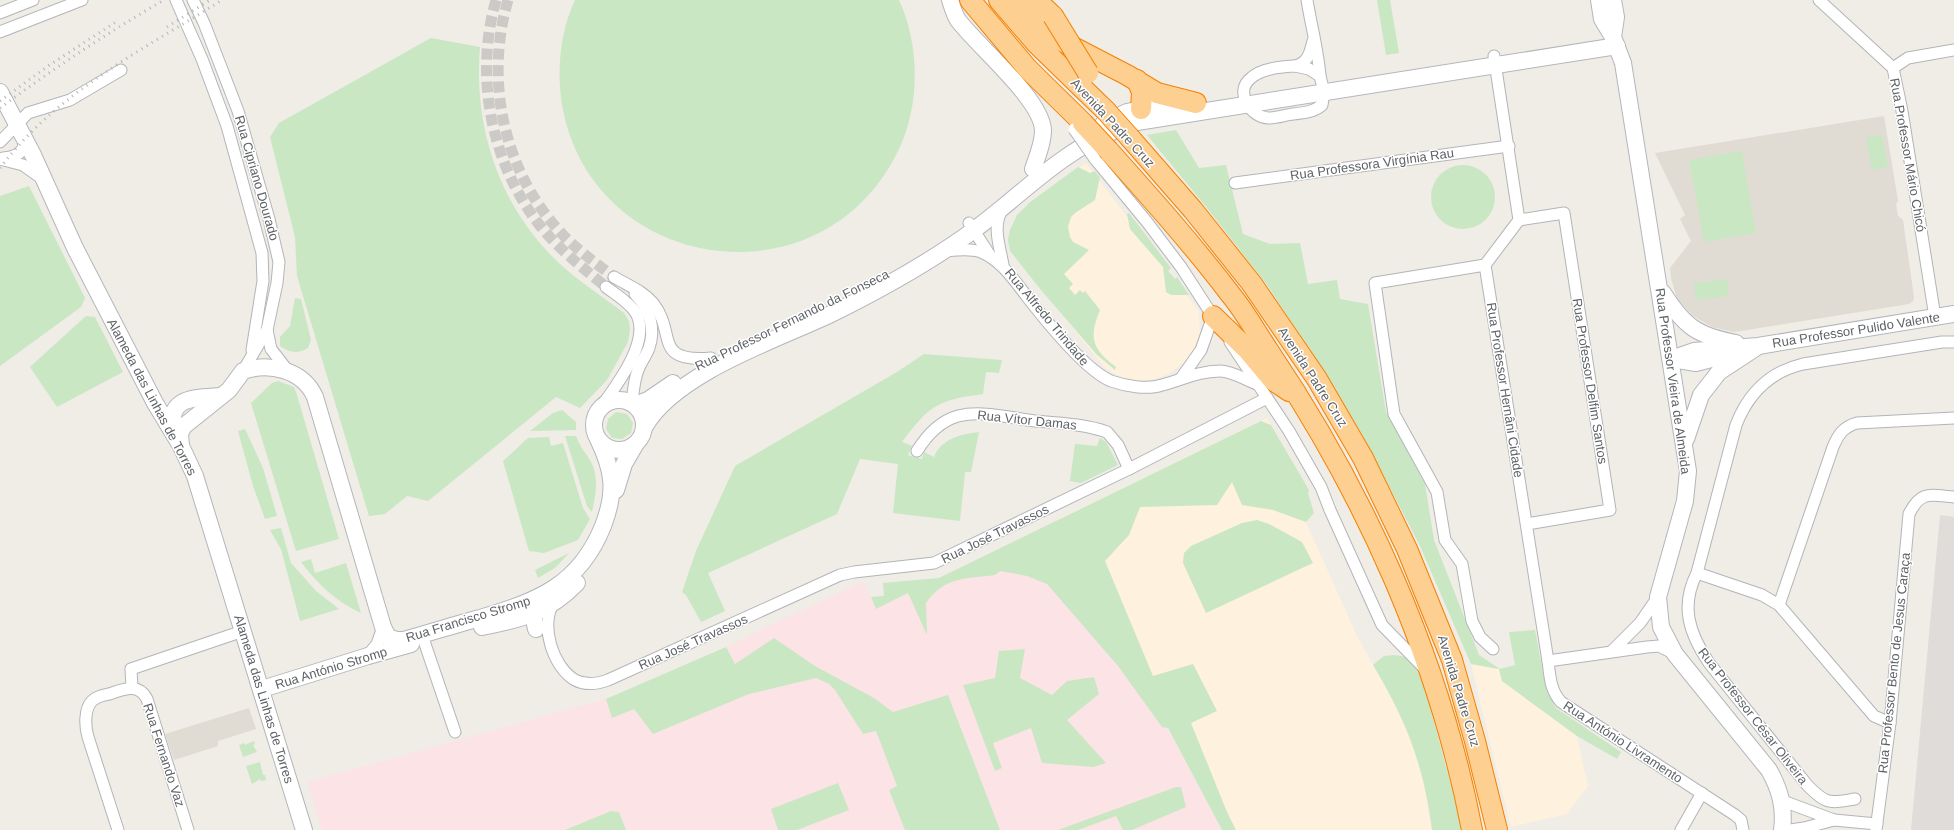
<svg xmlns="http://www.w3.org/2000/svg" width="1954" height="830" viewBox="0 0 1954 830" font-family="Arial,sans-serif">
	<rect width="100%" height="100%" fill="#f0ece6"/>
	<g fill="#fef1de">
		<polygon points="1086,163 1199,311 1200,332 1195,349 1183,363 1169,374 1152,380 1137,381 1119,376 1105,368 1012,252 1031,204"/>
		<polygon points="1267,418 1309,490 1308,493 1314,513 1306,522 1357,636 1394,701 1409,734 1423,779 1432,830 1222,830 1057,520"/>
		<polygon points="1471,664 1500,669 1502,681 1577,736 1588,786 1567,814 1511,827"/>
	</g>
	<polygon fill="#dfdcd9" points="1940,515 1954,517 1954,830 1911,830"/>
	<g fill="#e0dcd4">
		<polygon points="1884,116 1898,201 1896,204 1898,216 1903,220 1914,297 1913,301 1909,304 1734,332 1712,327 1693,316 1677,299 1671,278 1670,268 1691,241 1680,219 1685,215 1655,153"/>
		<polygon points="249,708 256,729 218,741 218,746 174,760 165,734"/>
	</g>
	<polygon fill="#fce4e6" points="1057,520 1222,830 322,830 307,782 631,692 861,582 866,586 876,609"/>
	<g fill="#c9e7c3">
		<path d="M575,0h324c21,46 21,104 0,149 -76,161 -314,125 -338,-51 -4,-33 0,-68 14,-98z"/>
		<polygon points="1377,0 1390,0 1399,53 1386,55"/>
		<path d="M431,38l49,9c-7,81 20,162 81,218 19,17 42,32 63,48l5,8 1,9 -2,12 -21,38 -27,28 -24,-11 -128,104 -21,-5 -22,18 -16,2 -72,-240 -2,-39 -25,-100 9,-14z"/>
		<polygon points="1176,130 1199,168 1226,165 1243,234 1270,244 1300,243 1308,284 1337,280 1340,299 1368,304 1386,412 1425,484 1434,540 1479,655 1500,669 1515,665 1509,632 1535,630 1547,693 1556,708 1621,752 1617,759 1577,736 1502,681 1499,669 1471,664 1420,546 1364,438 1314,356 1267,285 1207,208 1147,135"/>
		<polygon points="1882,135 1888,167 1872,170 1866,138"/>
		<polygon points="1742,151 1756,233 1704,242 1689,160"/>
		<circle cx="1463" cy="197" r="32"/>
		<path d="M1078,167l12,6 5,-2 5,6 -5,23 -20,13 -4,4 -3,10 2,10 3,5 16,8 -25,24 9,10 -4,4 6,7 5,-5 3,3 2,-2 15,19c-11,27 -9,38 16,57l-1,3 -18,-15 -56,-65 -31,-39 -2,-11 2,-10 7,-15 12,-12z"/>
		<polygon points="29,186 85,298 81,307 0,366 0,196"/>
		<polygon points="1129,213 1171,268 1168,271 1175,279 1177,277 1189,295 1171,295 1166,292 1163,267 1130,229 1127,214"/>
		<polygon points="1727,279 1729,296 1696,300 1694,283"/>
		<path d="M295,298l6,1 10,41 -3,8c-10,6 -18,5 -28,-2v-9l10,-11z"/>
		<polygon points="86,316 95,317 123,372 57,407 30,367"/>
		<path d="M924,354l78,6 -3,13 -13,-1 -3,22c-46,6 -54,12 -81,48l10,4 -4,9 14,4 2,-7 10,5c7,-18 27,-23 45,-25l-8,40h-6l-5,49 -67,-8 5,-49 -38,-5 -23,55 -129,59 17,38 -24,11 -15,-27 -4,-3 14,-41 39,-85 162,-94z"/>
		<polygon points="278,381 294,387 297,395 339,539 296,551 251,403 272,383"/>
		<polygon points="562,410 576,422 576,430 530,431 553,413"/>
		<polygon points="616,412 627,414 633,423 631,433 622,439 612,438 606,429 608,419"/>
		<path d="M1261,421l10,4 38,65 -1,3 6,20 -8,9 -33,-12 -31,-5 -10,-23 -15,23 -77,2 -11,28 -24,26 48,115 40,-12 24,47 -26,12 36,89 9,18h-14l-54,-102 -6,-1 -44,-61 -71,-82 -20,-8 -27,-5 -5,4c-29,4 -50,1 -69,28l1,32 -19,-42 -32,16 -5,-12 13,-1 -1,-13 56,-5z"/>
		<polygon points="245,429 263,468 277,516 265,519 253,486 238,431"/>
		<path d="M565,436h11c3,8 7,14 12,21 12,17 8,36 4,55l-5,-6z"/>
		<polygon points="549,437 551,446 563,443 583,508 590,519 578,540 544,553 529,551 503,461 528,438"/>
		<polygon points="1100,438 1106,442 1118,465 1081,483 1070,481 1075,444 1097,446"/>
		<polygon points="1257,520 1269,524 1302,542 1313,563 1206,613 1183,563 1184,553 1191,546 1242,523"/>
		<polygon points="281,528 291,563 316,591 339,609 300,621 281,549 270,530"/>
		<polygon points="569,553 555,568 538,578 535,570"/>
		<path d="M311,559l4,14 31,-10 15,50c-25,-11 -44,-30 -60,-51z"/>
		<polygon points="774,638 815,666 874,698 893,712 948,695 1000,830 905,830 889,790 897,786 876,731 863,734 835,690 829,684 816,678 749,694 653,734 634,709 612,718 606,699 726,647 735,664"/>
		<polygon points="1025,649 1020,678 1052,695 1067,681 1094,677 1099,694 1067,720 1106,763 1093,767 1042,763 1031,728 993,743 1002,768 995,771 963,685 995,678 999,651"/>
		<path d="M1395,655l11,2 8,6 11,25 38,142h-31c-8,-65 -26,-110 -59,-165l11,-9z"/>
		<polygon points="254,741 255,744 253,745 257,752 243,757 239,745 244,743 245,745"/>
		<polygon points="260,762 263,775 265,775 266,780 261,781 260,779 252,784 246,766"/>
		<polygon points="838,783 849,810 797,830 778,830 771,809"/>
		<polygon points="1176,787 1181,787 1186,807 1132,830 1123,830 1116,816 1078,830 1058,830"/>
		<polygon points="611,811 619,812 626,830 565,830"/>
	</g>
	<g fill="none" stroke-linecap="round" stroke-linejoin="round">
		<g stroke="#cccac6" stroke-width="11" stroke-dasharray="11 5.5" stroke-linecap="butt">
			<path d="M496,0c-22,77 -5,164 45,227 19,23 42,41 65,60"/>
			<path d="M508,0c-24,82 -4,175 57,237 15,15 32,27 49,40"/>
		</g>
		<defs>
			<g id="street">
				<polyline points="176,0 202,59 227,126 262,253 263,281 252,350"/>
				<polyline points="193,0 204,23 238,111 269,219 279,262 277,283 267,330 243,371"/>
				<path d="M1307,0c4,25 11,50 13,76"/>
				<polyline points="1819,0 1893,68 1902,111 1935,317"/>
				<polyline points="0,13 33,0"/>
				<polyline points="0,32 82,0"/>
				<polyline points="1494,56 1519,220 1485,265 1548,661 1647,647 1659,646 1675,654"/>
				<path d="M1295,66l14,3 11,7 4,16 -2,13c-8,7 -19,8 -29,9 -8,1 -17,4 -25,4 -18,-1 -34,-27 -17,-40 11,-10 30,-11 44,-12z"/>
				<path d="M1295,66c13,-3 15,-13 18,-25"/>
				<polyline points="1893,68 1908,58 1954,50"/>
				<polyline points="0,142 28,113 70,100 121,70"/>
				<path d="M3,158c11,-1 25,-5 20,-20"/>
				<polyline points="0,159 23,165 44,180"/>
				<polyline points="1095,159 1147,222 1181,267 1216,321"/>
				<polyline points="1235,183 1509,146"/>
				<path d="M1002,210c-10,16 -2,37 1,55"/>
				<polyline points="1519,220 1564,213 1610,510 1527,524"/>
				<polyline points="969,223 991,257"/>
				<path d="M945,251c10,-1 26,-3 36,1 21,9 33,28 47,46 18,23 57,72 83,83 14,5 36,9 51,4 19,-5 37,-14 58,-14 12,0 26,9 37,13"/>
				<polyline points="1485,265 1375,283 1394,414 1437,492 1445,540 1462,564 1472,621 1480,637 1493,649"/>
				<path d="M614,277c13,8 29,14 39,26 24,30 -1,60 58,55"/>
				<polyline points="267,330 271,349 288,371"/>
				<polyline points="1230,342 1289,431 1321,487 1330,510 1382,625 1424,668"/>
				<polyline points="1182,377 1201,350 1213,316"/>
				<path d="M632,403c1,-10 2,-23 6,-33 3,-8 8,-14 11,-22 7,-21 0,-39 -14,-54"/>
				<path d="M599,410c16,-23 53,-69 37,-97 -7,-11 -21,-19 -30,-26"/>
				<path d="M917,451c10,-16 23,-30 41,-35 24,-6 53,2 77,5 23,2 50,3 72,11l11,13 11,24"/>
				<polyline points="1697,573 1762,595 1779,605 1874,716 1890,723"/>
				<path d="M554,603c-15,20 -1,65 21,77 11,6 22,4 33,0l232,-105 14,-3 80,-9 195,-94 138,-71"/>
				<path d="M1779,605l54,-158c5,-12 10,-20 24,-24l97,-5"/>
				<polyline points="424,641 455,732"/>
				<polyline points="1612,651 1640,623 1658,597"/>
				<polyline points="368,655 377,644 383,627"/>
				<path d="M1548,661c2,15 2,29 13,41l174,113 6,5 2,10"/>
				<polyline points="132,688 131,669 243,631"/>
				<path d="M1855,799c-26,4 -28,6 -47,-13l-99,-123c-20,-30 -29,-57 -12,-90l39,-148c12,-31 33,-53 67,-61l139,-22h12"/>
				<polyline points="1783,801 1834,820 1877,824"/>
				<path d="M118,830l-30,-93c-3,-10 -4,-28 4,-36 4,-4 11,-6 17,-7 13,-4 29,-12 38,5l41,131"/>
				<polyline points="1681,830 1702,793"/>
				<polyline points="1790,830 1804,828 1834,820"/>
				<path d="M1876,830l14,-107 19,-209c12,-24 21,-19 45,-17"/>
			</g>
			<g id="secondary">
				<path d="M950,0c2,6 4,14 8,20 19,26 85,80 85,111 0,13 -6,26 -10,38"/>
				<path d="M1599,0l3,19 11,18 10,26 65,408 -3,30 -27,96 3,30 14,27 94,116c11,20 16,37 13,60"/>
				<polyline points="1613,37 1616,17 1613,0"/>
				<polyline points="0,92 33,155 75,248 155,403 181,446 195,476 304,830"/>
				<polyline points="1103,124 1127,112 1141,109 1187,105"/>
				<path d="M1663,293c21,33 34,43 73,50"/>
				<polyline points="1671,359 1694,351 1758,346 1954,314"/>
				<polyline points="1672,359 1696,363 1723,356"/>
				<circle cx="619" cy="425" r="25"/>
				<polyline points="635,405 648,400 673,383"/>
				<path d="M645,426c31,-53 131,-86 186,-112 49,-24 99,-52 143,-84 30,-22 57,-48 88,-70 22,-16 49,-29 75,-38l480,-76"/>
				<path d="M175,434c-11,-38 20,-36 46,-38"/>
				<polyline points="1686,439 1701,395 1719,372 1757,347"/>
				<path d="M181,446l-1,-13 4,-7 45,-36 14,-19c27,-9 60,-1 72,26l68,230 5,10 9,3h7c25,-7 50,-15 76,-22 57,-17 99,-32 123,-92 13,-34 11,-54 -5,-87"/>
				<polyline points="616,490 624,464 635,445"/>
				<path d="M482,627c40,-8 66,-14 95,-44"/>
				<polyline points="536,629 533,615 538,605"/>
				<polyline points="262,689 368,656 411,644"/>
			</g>
			<g id="highway">
				<polyline points="970,0 1027,68 1083,123"/>
				<polyline points="999,0 1036,43 1106,111"/>
				<polyline points="1018,0 1050,35 1127,75 1157,93 1196,103"/>
				<polyline points="1036,0 1053,16"/>
				<polyline points="1137,80 1142,92 1141,109"/>
				<polyline points="1131,139 1193,210 1252,284 1317,379 1363,458 1407,549 1452,660 1475,741 1497,830"/>
				<path d="M1109,151c42,47 84,94 122,144 14,17 25,37 37,55 98,145 171,308 204,480"/>
				<polyline points="1213,316 1248,350 1274,381 1289,391"/>
			</g>
		</defs>
		<use href="#street" stroke="#b2b5b9" stroke-width="13"/>
		<use href="#secondary" stroke="#b3b7bb" stroke-width="18"/>
		<use href="#highway" stroke="#f68001" stroke-width="22"/>
		<use href="#street" stroke="#fff" stroke-width="11"/>
		<use href="#secondary" stroke="#fff" stroke-width="16"/>
		<use href="#highway" stroke="#fdcf91" stroke-width="20"/>
		<g stroke="#b3b4b5" stroke-width="3" stroke-dasharray="1 5" stroke-linecap="butt">
			<polyline points="167,27 210,0"/>
			<polyline points="0,101 48,66 116,22"/>
			<path d="M0,108c53,-39 107,-75 164,-108"/>
			<path d="M0,168c58,-77 143,-118 222,-168"/>
		</g>
		<defs>
			<polyline id="street-bridge" points="1074,129 1095,159"/>
			<g id="highway-bridge">
				<polyline points="1053,16 1088,73"/>
				<polyline points="1106,111 1131,139"/>
				<polyline points="1083,123 1109,151"/>
			</g>
		</defs>
		<use href="#street-bridge" stroke="#b2b5b9" stroke-width="13" stroke-linecap="butt"/>
		<use href="#highway-bridge" stroke="#f68001" stroke-width="22" stroke-linecap="butt"/>
		<use href="#street-bridge" stroke="#fff" stroke-width="11"/>
		<use href="#highway-bridge" stroke="#fdcf91" stroke-width="20"/>
	</g>
	<g text-anchor="middle" dominant-baseline="central" stroke-width="3" stroke-linejoin="round" paint-order="stroke">
		<g font-size="13" fill="#5e6367" stroke="#fff">
			<text transform="translate(1113 123) rotate(47)">Avenida Padre Cruz</text>
			<text transform="translate(1908 155) rotate(80)">Rua Professor Mário Chicó</text>
			<text transform="translate(1372 164) rotate(-8)">Rua Professora Virgínia Rau</text>
			<text transform="translate(257 178) rotate(74)">Rua Cipriano Dourado</text>
			<text transform="translate(1047 317) rotate(50)">Rua Alfredo Trindade</text>
			<text transform="translate(792 320) rotate(-26)">Rua Professor Fernando da Fonseca</text>
			<text transform="translate(1856 330) rotate(-9)">Rua Professor Pulido Valente</text>
			<text transform="translate(1313 377) rotate(57)">Avenida Padre Cruz</text>
			<text transform="translate(1590 381) rotate(81)">Rua Professor Delfim Santos</text>
			<text transform="translate(1673 381) rotate(82)">Rua Professor Vieira de Almeida</text>
			<text transform="translate(1505 390) rotate(81)">Rua Professor Hernâni Cidade</text>
			<text transform="translate(152 397) rotate(62)">Alameda das Linhas de Torres</text>
			<text transform="translate(1027 420) rotate(6)">Rua Vítor Damas</text>
			<text transform="translate(995 534) rotate(-26)">Rua José Travassos</text>
			<text transform="translate(468 619) rotate(-17)">Rua Francisco Stromp</text>
			<text transform="translate(693 642) rotate(-24)">Rua José Travassos</text>
			<text transform="translate(1894 663) rotate(-84)">Rua Professor Bento de Jesus Caraça</text>
			<text transform="translate(331 668) rotate(-17)">Rua António Stromp</text>
			<text transform="translate(1459 691) rotate(73)">Avenida Padre Cruz</text>
			<text transform="translate(264 699) rotate(73)">Alameda das Linhas de Torres</text>
			<text transform="translate(1753 716) rotate(52)">Rua Professor César Oliveira</text>
			<text transform="translate(1623 742) rotate(33)">Rua António Livramento</text>
			<text transform="translate(164 755) rotate(72)">Rua Fernando Vaz</text>
		</g>
	</g>
</svg>
